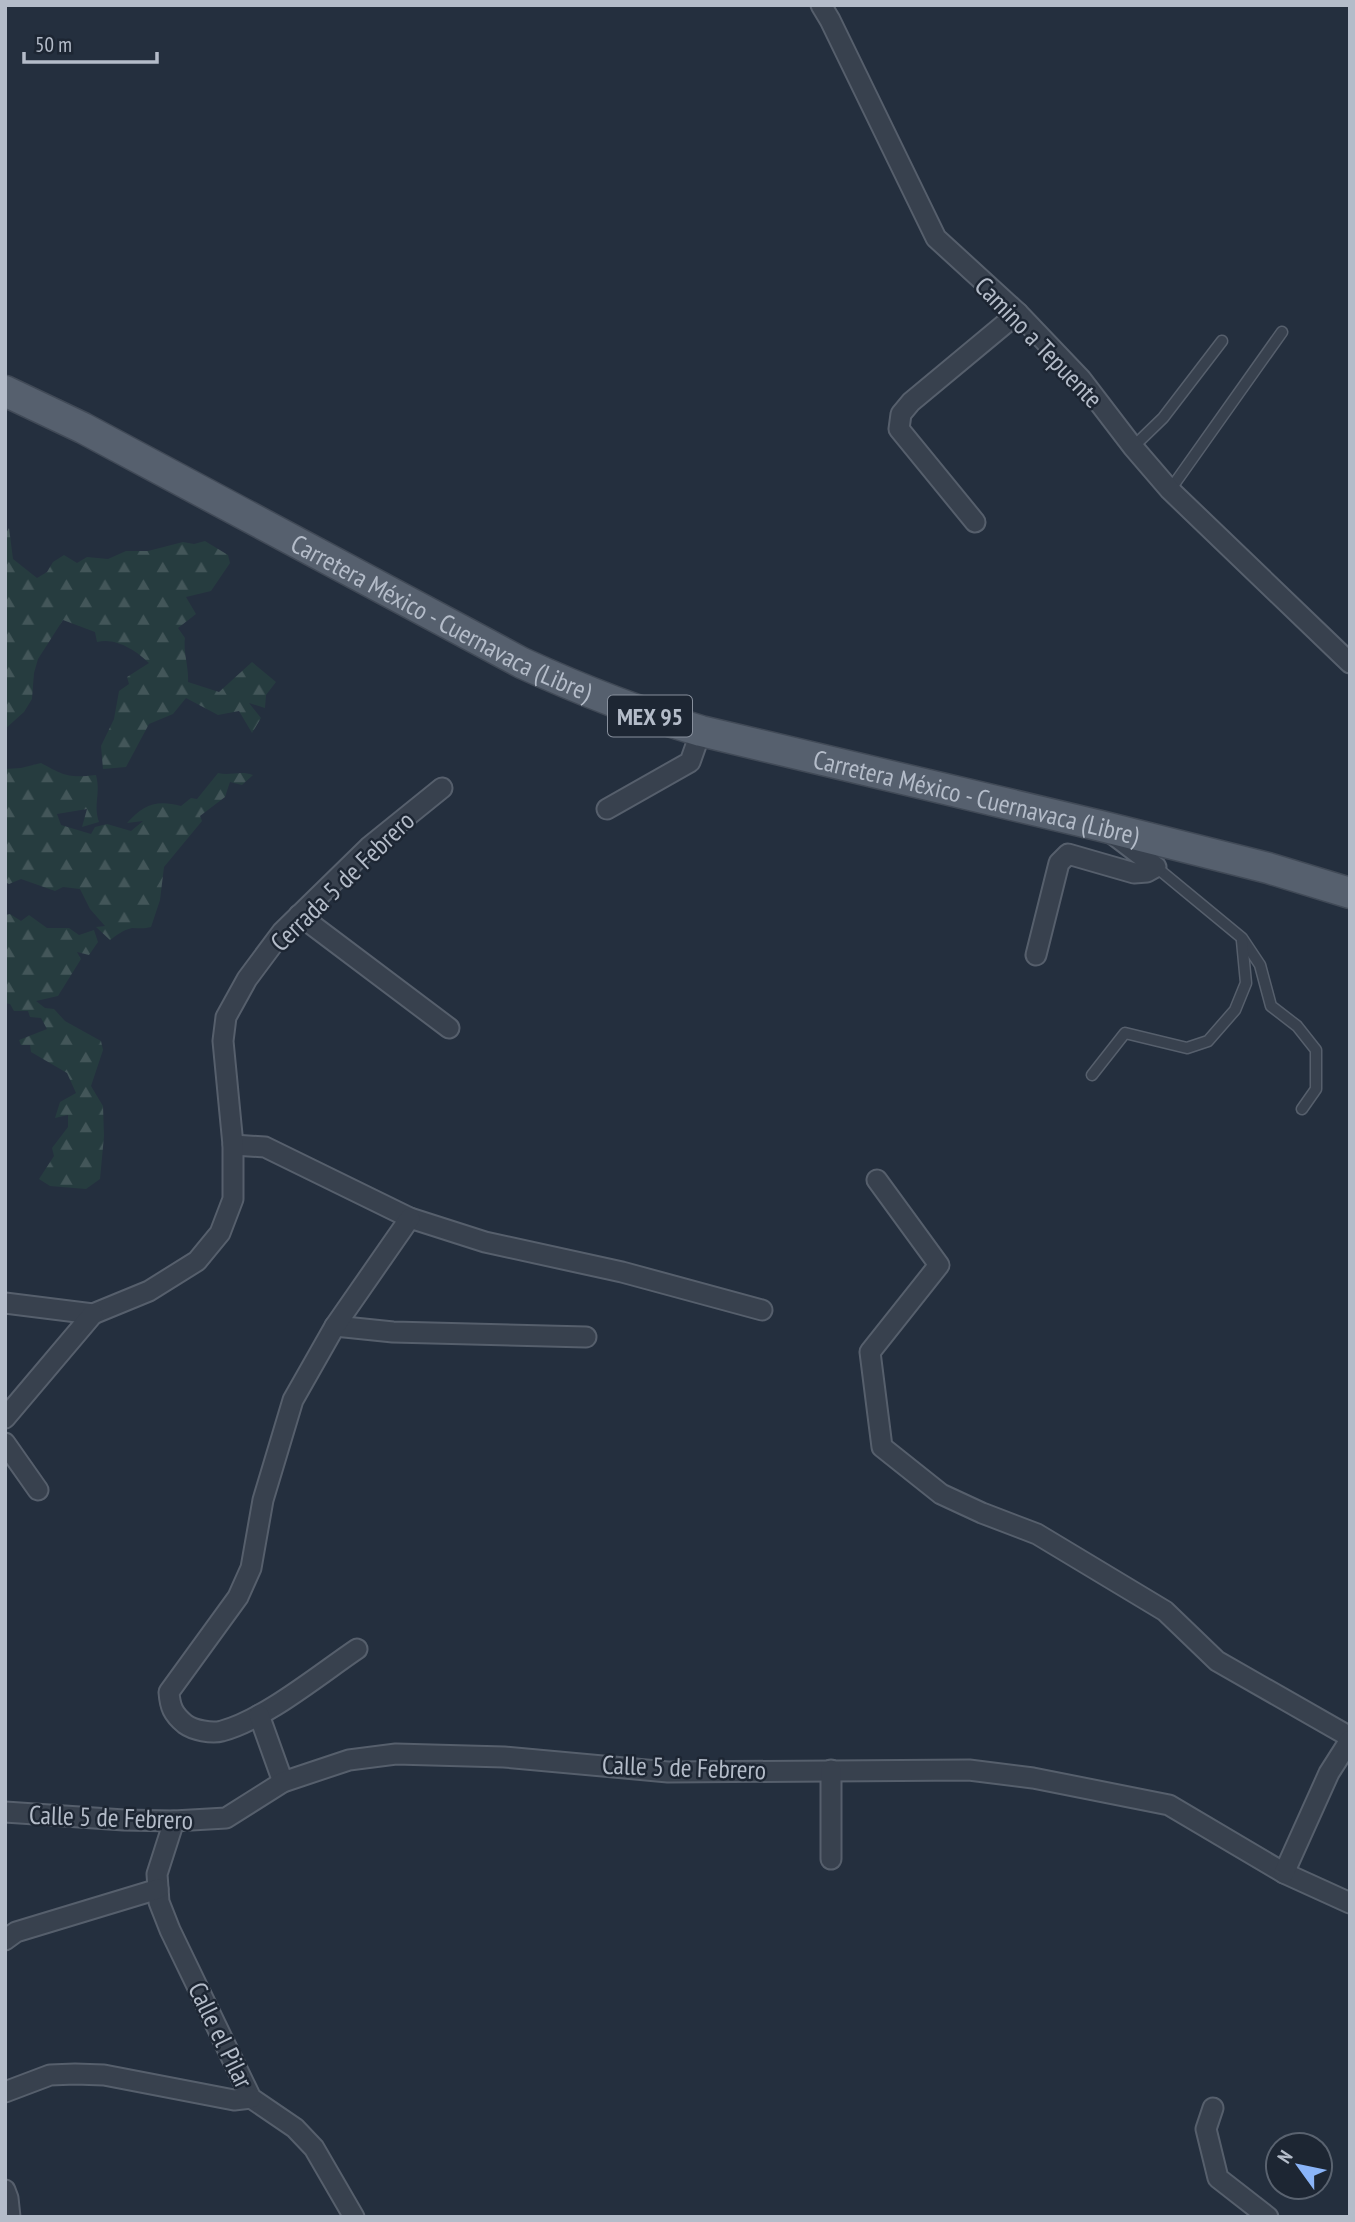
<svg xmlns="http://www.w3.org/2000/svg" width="1355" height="2222" viewBox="0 0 1355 2222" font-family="'PT Sans Narrow',sans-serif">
	<defs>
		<pattern id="forest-firs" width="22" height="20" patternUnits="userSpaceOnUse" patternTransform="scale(1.75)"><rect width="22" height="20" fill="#263c3f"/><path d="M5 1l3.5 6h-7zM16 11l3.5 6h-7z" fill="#435659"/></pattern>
	</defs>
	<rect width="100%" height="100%" fill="#242f3e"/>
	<g fill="url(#forest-firs)">
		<path d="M9,528l4,31 24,19 10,-6 6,-10 11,-7 13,8 10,-6 21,2 18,-8h22l35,-9 11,2 11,-3 23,14 2,8 -19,28 -25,6 10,17 -18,14 7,10c-2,14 4,29 3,44l31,10 33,-30 24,20 -10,13 -1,13 -16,-5 12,15 -9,15 -13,-22 -21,4 -32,-17 -13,16 -24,10 -23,43 -23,2 -2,-23 13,-27 5,-28 10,-7 -2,-7 22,-14c-13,-13 -34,-26 -52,-21l-2,-10 -32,-12 -25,39 -4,14 -2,26 -8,13 -19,17v-194z"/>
		<path d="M41,763c24,13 27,15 55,12 5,19 -3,29 3,47l-17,5 5,-18 -30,5 4,11 30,9 4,-7 12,-3 24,7 12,-10 -16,2c16,-18 29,-24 54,-17l10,-8 6,1 21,-26c13,3 22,-3 35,2l-11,10 -12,-3 -5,15 -25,19 2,5 -38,46 -4,33 -9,27c-7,2 -12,1 -19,1 -9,2 -15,7 -22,12l-14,-13 9,-1 -15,-17 -10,-20 -17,-2 -8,4 -34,-12 -12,5 -4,-2v-113l16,-1z"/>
		<polygon points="10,914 21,921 29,915 47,928 69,928 79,935 94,930 98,942 89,955 77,952 81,959 58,996 36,1001 45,1008 54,1009 65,1021 101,1041 103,1050 91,1086 103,1106 104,1136 100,1179 86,1189 50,1186 39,1179 54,1156 52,1148 68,1127 68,1115 55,1118 60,1102 76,1093 67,1073 31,1052 30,1045 21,1045 19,1040 47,1029 41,1018 30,1017 28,1011 14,1011 10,1004 5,1003 5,915"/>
	</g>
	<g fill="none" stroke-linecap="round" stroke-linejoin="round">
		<defs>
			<g id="lane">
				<polyline points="1133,447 1163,418 1222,341"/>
				<polyline points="1170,490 1282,332"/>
				<polyline points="1156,867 1242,938 1260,965 1271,1006 1297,1026 1316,1050 1316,1089 1302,1109"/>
				<polyline points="1092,1075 1125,1033 1187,1048 1208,1041 1235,1010 1246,983 1242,941"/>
			</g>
			<g id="street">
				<polyline points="821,5 830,20 936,238 1018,313 1081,379 1133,447 1170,490 1350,663"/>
				<polyline points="975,522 899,429 901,414 911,402 1018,313"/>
				<polyline points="607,809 690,762 701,731"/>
				<polyline points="299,915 449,1028"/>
				<polyline points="1036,955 1059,863 1068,854 1134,873 1147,872 1156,867 1114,835"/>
				<polyline points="233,1145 265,1147 410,1218 485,1242 622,1272 762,1310"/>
				<polyline points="877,1180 939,1265 870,1352 882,1447 941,1494 982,1513 1037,1534 1165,1611 1217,1661 1350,1737"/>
				<polyline points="5,1303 93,1314 149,1291 197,1261 220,1233 233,1199 233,1145 223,1041 226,1017 247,979 282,932 369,847 442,788"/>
				<polyline points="335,1326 393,1332 586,1337"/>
				<polyline points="5,1418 93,1314"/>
				<polyline points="5,1443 38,1490"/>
				<path d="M357,1649c-37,25 -93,71 -135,82 -10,3 -29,-1 -37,-7 -12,-10 -15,-17 -16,-32l69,-95 13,-29 12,-68 30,-100 42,-74 75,-108"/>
				<polyline points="259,1715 283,1782"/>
				<polyline points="5,1812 124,1820 174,1821 226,1818 283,1782 349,1760 396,1754 504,1757 668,1772 969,1770 1033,1778 1169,1805 1284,1873 1350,1903"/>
				<polyline points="174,1821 157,1874 159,1902 170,1930 251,2098 295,2128 314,2148 354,2217"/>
				<polyline points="831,1859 831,1770"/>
				<polyline points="1284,1873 1329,1773 1350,1740"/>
				<polyline points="5,1940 16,1932 158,1889"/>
				<polyline points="5,2092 50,2075 75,2074 104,2075 234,2100 251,2098"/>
				<polyline points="1213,2108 1206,2129 1218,2178 1268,2217"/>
				<polyline points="5,2190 8,2198 10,2217"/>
			</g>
			<g id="primary">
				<path id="s1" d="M5,391l78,37 439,235c59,27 118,50 179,68l400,95 167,42 82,25"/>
			</g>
		</defs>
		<use href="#lane" stroke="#565f6c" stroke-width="13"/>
		<use href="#street" stroke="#565f6c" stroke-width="23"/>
		<use href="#primary" stroke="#414a57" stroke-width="33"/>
		<use href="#lane" stroke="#38414e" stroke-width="10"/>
		<use href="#street" stroke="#38414e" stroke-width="19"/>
		<use href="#primary" stroke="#56606e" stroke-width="30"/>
	</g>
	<g text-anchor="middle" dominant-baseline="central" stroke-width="5" stroke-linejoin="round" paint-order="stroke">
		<rect fill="#1d2633" stroke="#878f9c" stroke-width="2" x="608" y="695.5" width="84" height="41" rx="5"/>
		<g font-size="24" font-weight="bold" fill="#b4bcc9">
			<text x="650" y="716">MEX 95</text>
		</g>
		<g font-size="26" fill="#b4bcc9" stroke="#1d2633">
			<text transform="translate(1039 342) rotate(46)">Camino a Tepuente</text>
			<text stroke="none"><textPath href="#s1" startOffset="492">Carretera México - Cuernavaca (Libre)</textPath></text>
			<text stroke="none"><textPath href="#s1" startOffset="1059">Carretera México - Cuernavaca (Libre)</textPath></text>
			<text transform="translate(342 881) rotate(-44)">Cerrada 5 de Febrero</text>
			<text transform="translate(684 1767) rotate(2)">Calle 5 de Febrero</text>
			<text transform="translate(111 1817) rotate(2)">Calle 5 de Febrero</text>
			<text transform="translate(221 2035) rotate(64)">Calle el Pilar</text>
		</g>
	</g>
	<rect width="1355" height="2222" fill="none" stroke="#b4bcc9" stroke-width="14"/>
	<g transform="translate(1299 2166) rotate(303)"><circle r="33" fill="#1d2633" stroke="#59626f" stroke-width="2"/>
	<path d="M0-5L12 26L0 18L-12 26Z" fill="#8ab4f8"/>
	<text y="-10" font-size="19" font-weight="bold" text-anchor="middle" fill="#b4bcc9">N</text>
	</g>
	<path d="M24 52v10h133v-10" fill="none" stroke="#b4bcc9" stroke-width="3.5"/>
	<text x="35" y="52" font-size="21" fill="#b4bcc9" stroke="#1d2633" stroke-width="5" paint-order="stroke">50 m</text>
</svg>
